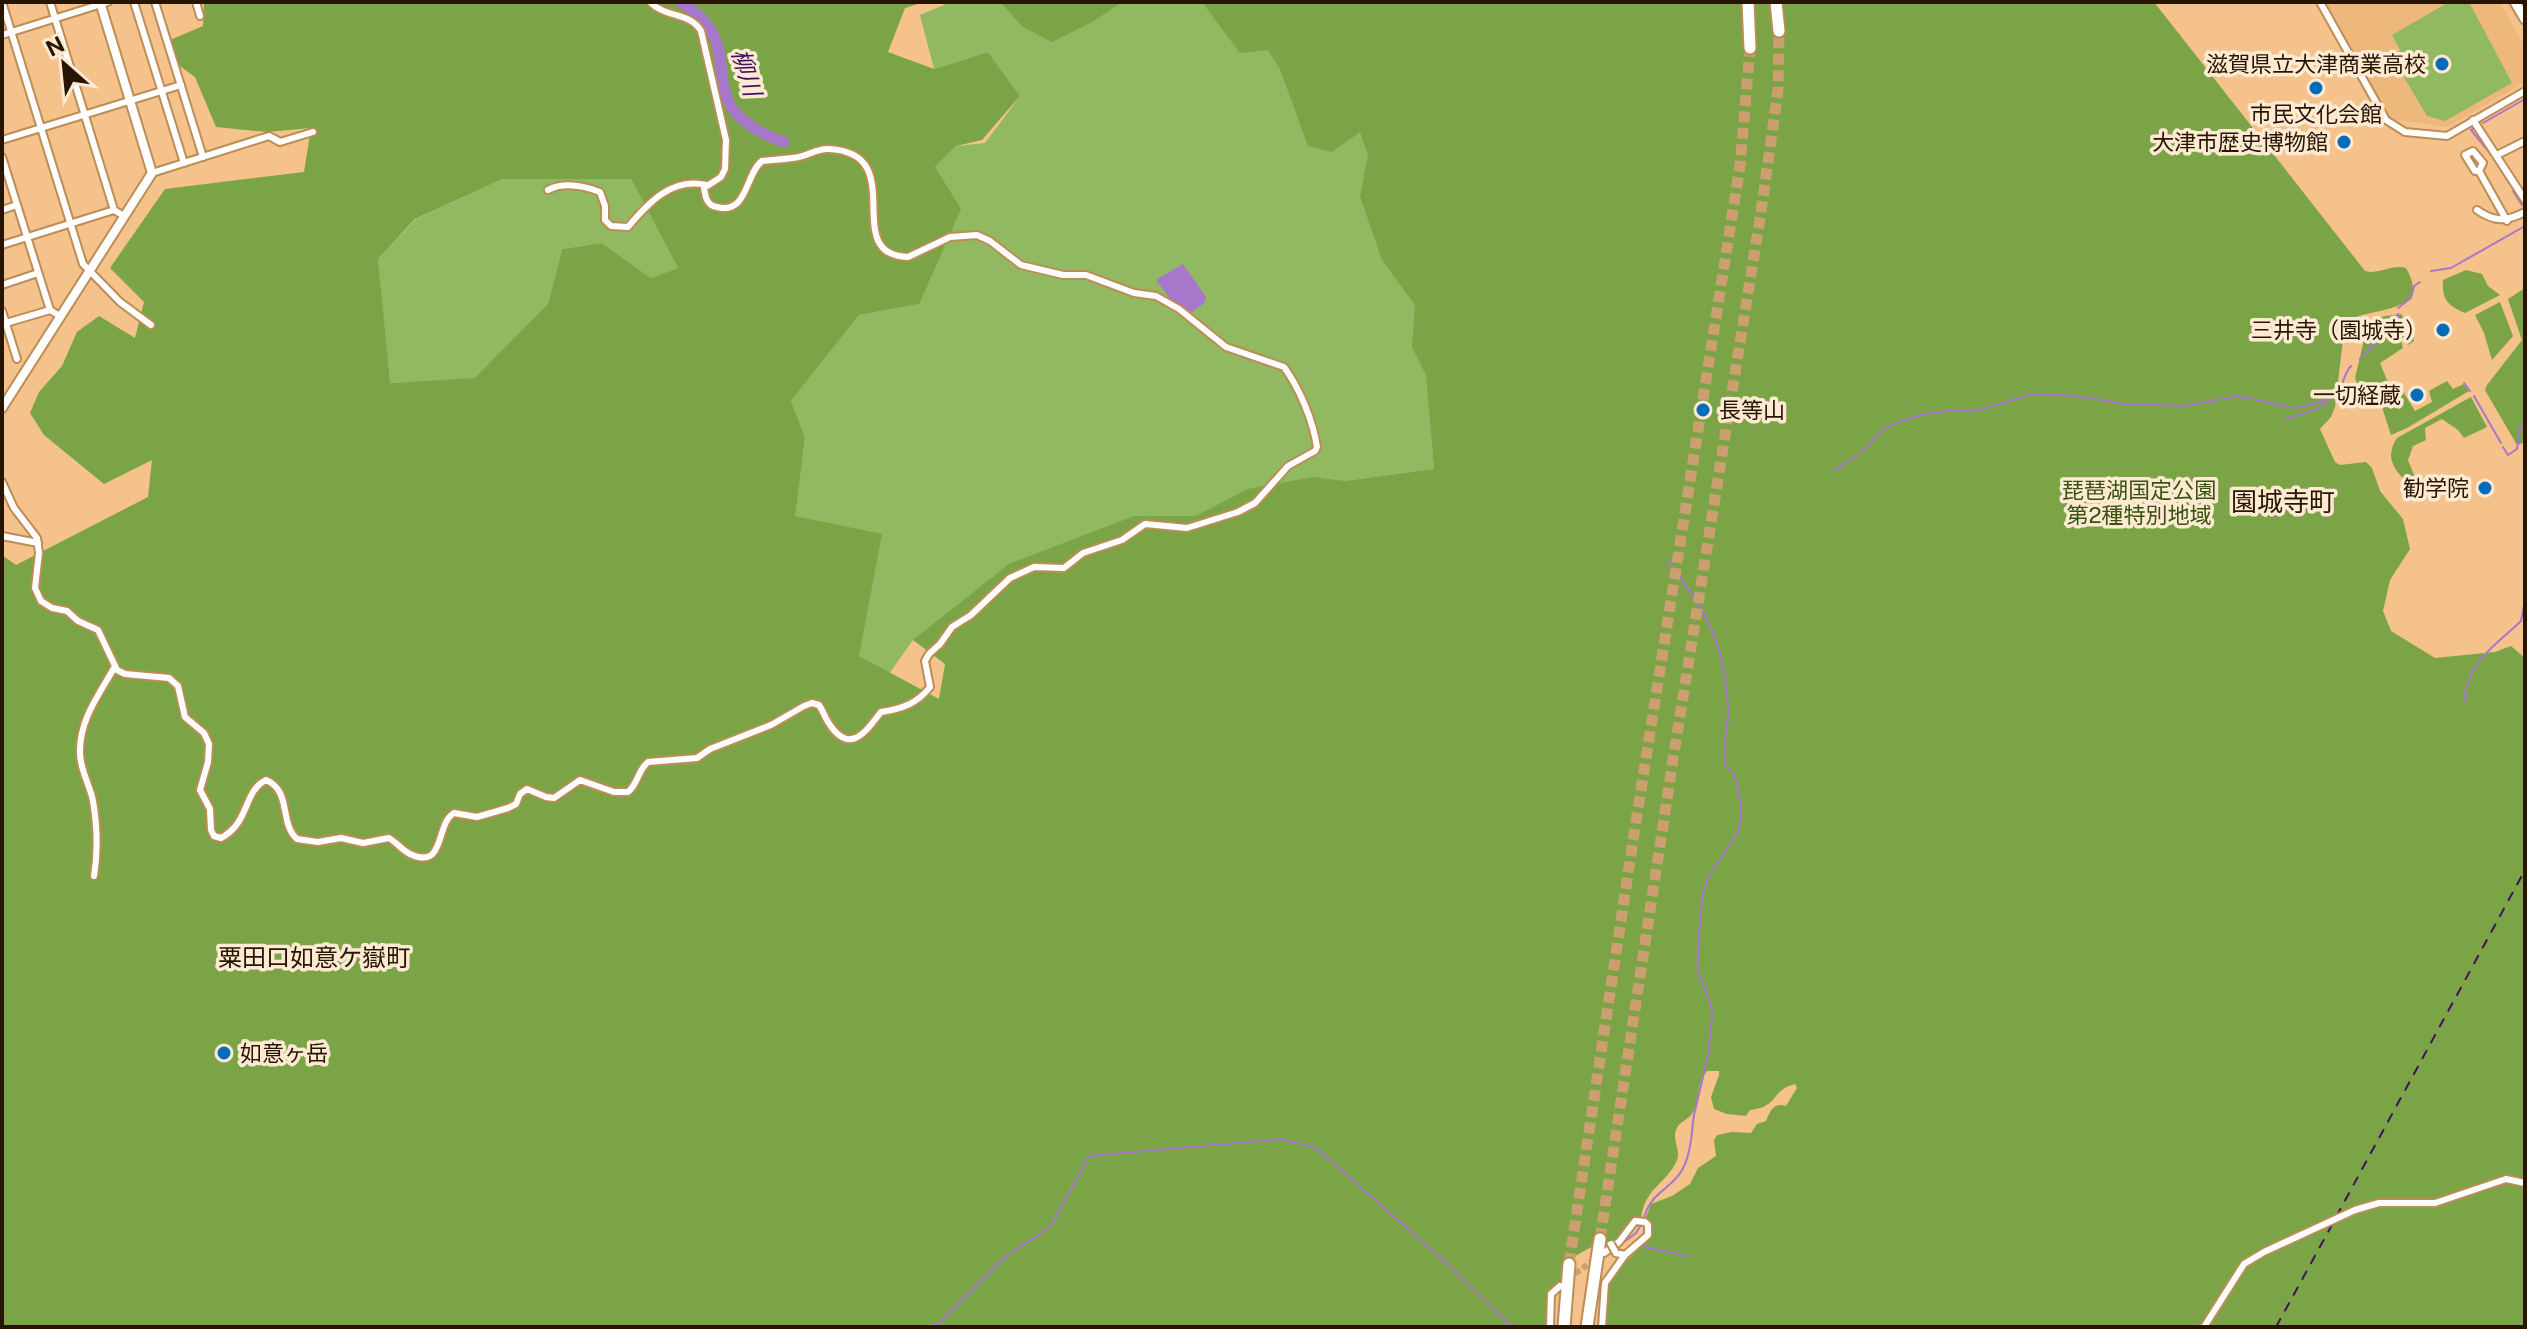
<svg xmlns="http://www.w3.org/2000/svg" width="2527" height="1329" viewBox="0 0 2527 1329" font-family="'Public Sans','Noto Sans JP',sans-serif">
	<rect width="100%" height="100%" fill="#f4c28a"/>
	<polygon fill="#eeb87a" points="2324,2 2500,2 2525,47 2525,82 2447,127 2390,119"/>
	<g fill="#91b962">
		<polygon points="951,2 1219,2 1366,132 1421,304 1434,469 1344,481 913,640 879,688 851,652 794,516 805,437 791,401 859,315 919,304 935,167 956,146 985,143 1020,96 988,52 934,69 920,15"/>
		<polygon points="2449,2 2469,2 2512,83 2445,121 2427,116 2395,62 2400,50 2392,35"/>
		<polygon points="503,179 631,179 678,268 651,278 602,243 562,249 548,304 475,379 389,383 378,259 416,219"/>
	</g>
	<g fill="#7aa445" fill-rule="evenodd">
		<path d="M204,2h720l-19,6 -17,44 46,17 54,-17 32,44 -38,44 -26,6 -21,21 26,42 -42,95 -60,11 -68,86 14,36 -10,79 87,18 -23,122 80,43 6,-35 -32,-24 96,-76 125,-48h62l52,-27 65,-12 31,4 90,-12 -8,-94 -14,-28 3,-42 -33,-45 -22,-64 8,-41 -8,-23 -28,20 -24,-6 -28,-77 -12,-19 -28,3 -38,-51h952l211,269c14,4 27,-7 41,-3 28,49 -39,37 -61,55l-10,84 -4,10 -11,12 15,33 5,3 26,-3 6,6 8,23 23,28 7,30 -20,31 -7,31 8,20 44,27 60,-6 16,-6 14,12v669h-922c1,-12 -1,-28 3,-40 7,-22 47,-40 45,-62l-6,-5 6,-16 21,-8 18,-12 8,-16 18,-12 -2,-16 3,-5 15,-3 19,1 6,-9 9,-3c4,-9 7,-19 20,-15l11,-18 -2,-4c-25,6 -15,23 -45,26l-4,6 -19,-2 -13,-5 -3,-12 8,-22v-4h-12c-12,15 -6,26 -14,41 -4,8 -14,9 -17,18 -4,11 5,19 1,30 -10,24 -32,27 -36,58l-12,8 -10,15 -22,3 -20,11 -10,9 -5,18 -15,17v26h-9l-2,2h-1534v-772l14,10 132,-68 4,-37 -48,24 -60,-49 -14,-22 9,-21 23,-26 15,-34 22,-16 36,22 9,-36 -34,-34 55,-79 139,-17 7,-44 -44,4 -51,-5 -21,-50 -18,-13 -7,-24 33,-14zM503,179h128l47,89 -27,10 -49,-35 -40,6 -14,55 -73,74 -85,5 -12,-124 37,-40z"/>
		<polygon points="1000,2 1122,2 1094,21 1052,42 1023,27"/>
		<path d="M2466,270l16,4 6,12 12,9 -35,18c-19,-8 -23,-15 -22,-33z"/>
		<polygon points="2525,288 2525,442 2517,445 2485,390 2487,385 2522,340 2508,299"/>
		<polygon points="2500,302 2513,336 2492,360 2484,333 2475,315"/>
		<polygon points="2401,314 2412,331 2414,341 2408,345 2404,339 2401,340 2403,348 2380,363 2389,385 2399,385 2415,411 2432,402 2429,391 2447,381 2453,389 2464,384 2469,391 2407,428 2391,435 2379,398 2357,383 2355,378 2368,323 2379,317"/>
		<path d="M2471,397l16,30 -23,11 -6,-8 -16,-11 -17,9 1,12 -13,6 -5,14 8,20 7,4 5,9 -2,3c-20,-14 -47,-32 -29,-58z"/>
	</g>
	<polygon fill="#a777cc" points="1183,264 1206,297 1204,303 1192,312 1172,301 1156,280"/>
	<g fill="none" stroke-linecap="round" stroke-linejoin="round">
		<g stroke="#a777cc" stroke-width="2">
			<polyline points="2483,123 2525,99"/>
			<polyline points="2473,129 2471,130 2494,158 2509,183"/>
			<polyline points="2513,191 2522,205"/>
			<polyline points="2431,271 2451,268 2525,226"/>
			<polyline points="2398,308 2411,298 2414,286 2420,282"/>
			<polyline points="2360,359 2400,316 2398,314"/>
			<polyline points="2464,383 2470,391"/>
			<polyline points="2474,396 2501,443"/>
			<path d="M2283,419c22,-5 42,-10 56,-30 6,-8 5,-16 12,-23"/>
			<polyline points="2503,447 2508,455 2517,449 2520,429 2525,420"/>
			<polyline points="1831,472 1861,453 1884,428 1920,415 1952,410 1979,410 2032,394 2079,396 2125,404 2184,406 2237,396 2296,408 2322,401 2334,394"/>
			<path d="M2464,702c4,-42 30,-55 57,-81l4,-21"/>
			<path d="M1644,1219c7,-33 37,-28 45,-68 3,-12 3,-24 5,-36 8,-34 17,-66 18,-101 0,-15 -12,-31 -14,-46 -2,-15 3,-50 4,-67 2,-33 33,-51 39,-81 1,-10 -3,-39 -8,-47 -3,-4 -6,-5 -8,-9 -4,-13 4,-39 3,-54 -3,-65 -20,-99 -60,-148"/>
			<polyline points="1640,1246 1689,1256"/>
			<polyline points="1608,1254 1636,1233 1641,1225"/>
			<polyline points="1553,1315 1554,1327"/>
			<polyline points="927,1327 939,1323 1004,1258 1051,1226 1089,1156 1280,1139 1315,1147 1441,1258 1512,1327"/>
		</g>
		<path stroke="#a777cc" stroke-width="11" d="M680,2c64,36 24,83 61,116 12,11 28,19 43,24"/>
		<g stroke="#41105e" stroke-width="2" stroke-dasharray="10 8" stroke-linecap="butt">
			<polyline points="2336,1217 2525,870"/>
			<polyline points="2276,1327 2333,1223"/>
		</g>
		<polyline stroke="#cb9f6f" stroke-width="6" stroke-dasharray="6 3" stroke-linecap="butt" points="1568,1279 1598,1257"/>
		<g stroke="#cb9f6f" stroke-width="11" stroke-dasharray="11 5.5" stroke-linecap="butt">
			<polyline points="1600,1239 1674,753 1761,212 1778,90 1779,31"/>
			<polyline points="1569,1264 1636,821 1740,166 1750,48"/>
		</g>
		<defs>
			<g id="street">
				<polyline points="2,2 83,264 120,302 151,325"/>
				<polyline points="50,2 114,210 124,216"/>
				<polyline points="134,2 184,163"/>
				<polyline points="155,2 203,157"/>
				<polyline points="196,2 200,16"/>
				<polyline points="2320,2 2386,120 2405,132 2447,136 2525,91"/>
				<polyline points="2,35 108,2"/>
				<polyline points="2473,120 2525,200"/>
				<polyline points="2,140 181,85"/>
				<polyline points="2497,155 2525,141"/>
				<polyline points="2,157 50,310 60,316"/>
				<polyline points="2479,171 2483,163 2473,151 2465,155 2475,171 2479,171 2507,221"/>
				<polyline points="152,173 269,136 280,142 313,132"/>
				<path d="M548,190c15,-8 36,-4 52,2l5,14v14l6,6 17,1c20,-24 44,-50 78,-42"/>
				<polyline points="2,210 17,205"/>
				<path d="M2477,210c17,12 29,12 48,2"/>
				<polyline points="2,245 114,210"/>
				<polyline points="2,285 38,273"/>
				<polyline points="2,311 17,359"/>
				<polyline points="6,323 50,310"/>
				<path d="M2,482l12,26 23,30 2,15 -4,35 6,13 11,7 15,3 11,10 20,9 19,40 8,4 44,4 9,8 7,31 19,16 5,11 -1,18 -8,28 10,19 1,21 3,6 7,2c29,-15 22,-47 45,-58 26,11 13,43 31,59l21,3 23,-4 22,5 26,-5c8,5 13,12 21,16 36,17 25,-30 44,-41l23,4 31,-9 8,-4 4,-10 7,-5 19,8 8,1 26,-18 34,12h14c10,-8 10,-22 20,-30l49,-4 13,-9 61,-24 33,-19 8,-3 7,2c4,6 6,12 9,17 22,35 38,9 53,-10 20,-3 36,-8 49,-25l-5,-26 4,-7 11,-10 12,-17 19,-12 39,-37 24,-11 30,1 19,-15 39,-13 23,-16 42,4 51,-16 17,-9 33,-37 27,-15 2,-4c-4,-26 -17,-58 -33,-80l-58,-20 -47,-38 -23,-13 -22,-3 -48,-18h-23l-42,-10 -31,-24 -13,-6 -27,2 -42,20c-70,-2 4,-104 -79,-108 -11,-1 -20,6 -30,8 -12,2 -25,3 -37,4 -17,13 -14,54 -45,46 -5,-1 -7,-2 -10,-7 -2,-4 -2,-8 -3,-12l17,-11 4,-8 1,-29 -25,-109c-11,-19 -36,-13 -51,-29"/>
				<polyline points="2,536 38,543"/>
				<path d="M94,876c4,-24 3,-51 -1,-75 -3,-16 -13,-31 -13,-48 -1,-33 19,-58 34,-85"/>
				<polyline points="1604,1253 1619,1242 1635,1221 1645,1222 1648,1225 1648,1235 1625,1255 1616,1253"/>
				<polyline points="1550,1327 1551,1294 1560,1286"/>
				<polyline points="1602,1327 1605,1283 1625,1255"/>
				<polyline points="2204,1327 2244,1264 2264,1252 2355,1210 2379,1203 2435,1203 2506,1179 2525,1183"/>
			</g>
			<polyline id="secondary" points="2,408 152,173 100,2"/>
			<polyline id="primary" points="2515,2 2525,19"/>
			<g id="highway">
				<polyline points="1748,2 1750,48"/>
				<polyline points="1776,2 1779,31"/>
				<polyline points="1564,1327 1569,1264"/>
				<polyline points="1587,1327 1600,1239"/>
			</g>
		</defs>
		<use href="#street" stroke="#bc8d56" stroke-width="10"/>
		<use href="#secondary" stroke="#bc8d56" stroke-width="12"/>
		<use href="#primary" stroke="#bc8d56" stroke-width="13"/>
		<use href="#highway" stroke="#bc8d56" stroke-width="15"/>
		<use href="#street" stroke="#fff" stroke-width="6"/>
		<use href="#secondary" stroke="#fff" stroke-width="8"/>
		<use href="#primary" stroke="#fff" stroke-width="9"/>
		<use href="#highway" stroke="#fff" stroke-width="11"/>
		<defs>
			<polyline id="street-bridge" points="1611,1244 1616,1253"/>
		</defs>
		<use href="#street-bridge" stroke="#bc8d56" stroke-width="10" stroke-linecap="butt"/>
		<use href="#street-bridge" stroke="#fff" stroke-width="6"/>
	</g>
	<g fill="#036cb8" stroke="#fee9d3" stroke-width="3">
		<circle cx="2442" cy="64" r="8"/>
		<circle cx="2316" cy="88" r="8"/>
		<circle cx="2344" cy="142" r="8"/>
		<circle cx="2443" cy="330" r="8"/>
		<circle cx="2417" cy="395" r="8"/>
		<circle cx="1703" cy="410" r="8"/>
		<circle cx="2485" cy="488" r="8"/>
		<circle cx="224" cy="1053" r="8"/>
	</g>
	<g text-anchor="middle" dominant-baseline="central" stroke-width="7" stroke-linejoin="round" paint-order="stroke">
		<g font-size="22" fill="#271501" stroke="#fee9d3" text-anchor="end">
			<text x="2426" y="64">滋賀県立大津商業高校</text>
			<text x="2316" y="114" text-anchor="middle">市民文化会館</text>
			<text x="2328" y="142">大津市歴史博物館</text>
			<text x="2427" y="330">三井寺（園城寺）</text>
			<text x="2401" y="395">一切経蔵</text>
			<text x="1719" y="410" text-anchor="start">長等山</text>
			<text x="2469" y="488">勧学院</text>
			<text x="240" y="1053" text-anchor="start">如意ヶ岳</text>
		</g>
		<g font-size="22" fill="#37520e" stroke="#fee9d3">
			<text x="2139" y="490">琵琶湖国定公園<tspan x="2139" dy="25">第2種特別地域</tspan></text>
		</g>
		<g font-size="24" font-style="italic" fill="#41105e" stroke="#fee9d3">
			<text transform="translate(747 72) rotate(73)">柳川</text>
		</g>
		<g font-size="24" fill="#271501" stroke="#fee9d3">
			<text x="314" y="957">粟田口如意ケ嶽町</text>
		</g>
		<g font-size="26" fill="#271501" stroke="#fee9d3">
			<text x="2283" y="501">園城寺町</text>
		</g>
	</g>
	<rect width="2527" height="1329" fill="none" stroke="#271501" stroke-width="8"/>
	<g transform="translate(64 64) rotate(333)" stroke="#fee9d3" stroke-width="6" paint-order="stroke">
	<path d="M0-6L14 30L0 20L-14 30Z" fill="#271501"/>
	<text y="-12" font-size="22" font-weight="bold" text-anchor="middle" fill="#271501">N</text>
	</g>
</svg>
